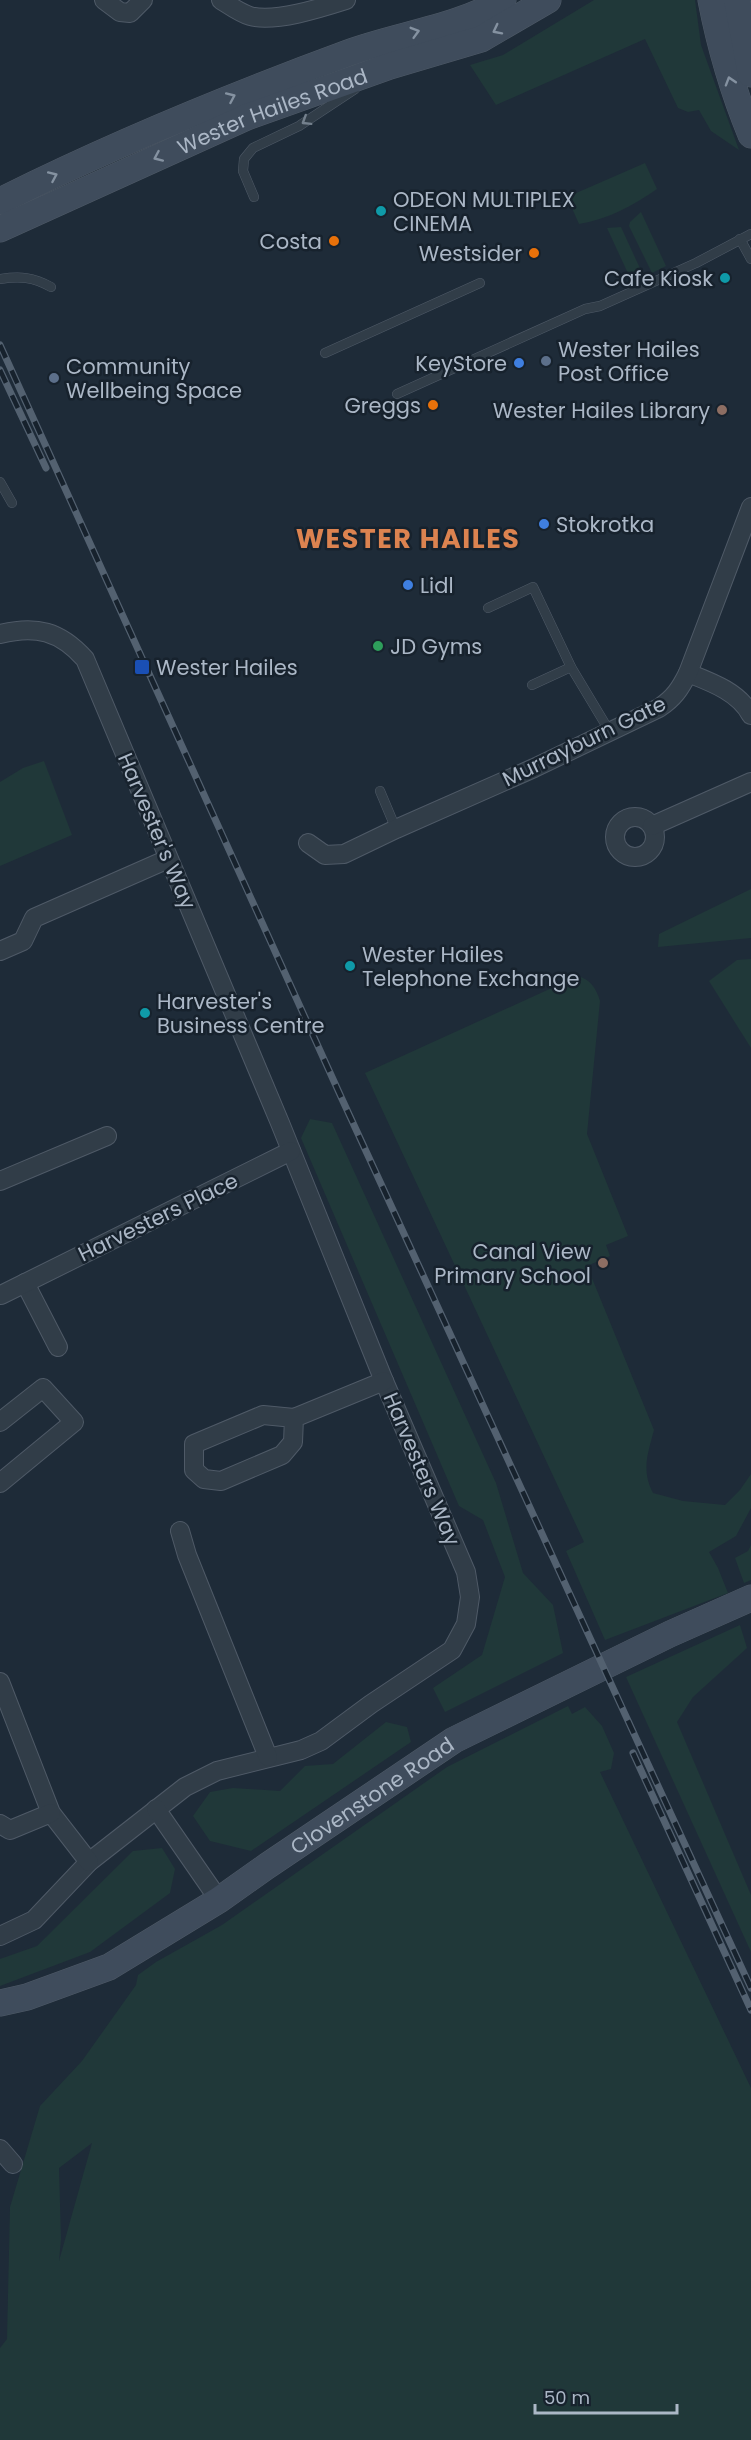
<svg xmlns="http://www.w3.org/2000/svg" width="751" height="2440" viewBox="0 0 751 2440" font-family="Poppins,sans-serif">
	<rect width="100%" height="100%" fill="#1e2b38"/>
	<g fill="#203839" fill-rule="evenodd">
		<polygon points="594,0 695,0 701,45 739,150 711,131 699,110 688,112 678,108 645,39 496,105 470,65 503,55"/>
		<path d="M645,163l12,26c-25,17 -48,30 -78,35l-12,-27z"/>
		<polygon points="641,212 666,266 652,273 629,226 630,222"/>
		<polygon points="621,227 644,277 632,282 607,228"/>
		<polygon points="44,761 72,835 0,866 0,782 23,768"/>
		<polygon points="751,889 751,938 658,947 659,934"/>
		<polygon points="751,959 751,1048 709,981 737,960"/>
		<path d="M578,976c13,4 18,12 22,25l-13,133 41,102 -22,9 4,11 -23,10 67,164c-6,23 -13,40 -1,63l30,8 42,4 15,-15 11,-16v34l-15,28 -27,16 9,16 10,25 -123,47 -39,-89 18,-9 -219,-469z"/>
		<polygon points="310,1119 332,1123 496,1483 523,1573 553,1605 563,1653 445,1712 433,1688 482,1655 505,1577 483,1520 459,1506 301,1138"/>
		<polygon points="751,1545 751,1580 744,1583 735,1558 748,1551"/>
		<polygon points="740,1625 747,1648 693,1697 677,1722 751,1895 751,1952 626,1677"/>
		<path d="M568,1706l4,8 13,-7 17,19 12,27 -3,16 -11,3 151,316v352h-751v-92l7,-9 3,-132 30,-101 42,-45 54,-76 2,-10 18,-13 66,-37 225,-158zM92,2143l-33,118 2,-22 -2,-71z"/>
		<polygon points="386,1722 407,1727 411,1742 251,1851 210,1841 193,1816 210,1792 233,1788 280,1791 305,1766 333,1764"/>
		<polygon points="162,1848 175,1869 170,1893 90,1952 0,1986 0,1959 37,1946 133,1851"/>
	</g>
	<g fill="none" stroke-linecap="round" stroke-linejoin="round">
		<defs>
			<g id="lane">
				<polyline points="254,197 243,171 244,159 253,148 299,126 355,89"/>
				<polyline points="740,239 751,259"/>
				<path d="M0,279c20,-3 33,-2 51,8"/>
				<polyline points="325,353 480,283"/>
				<polyline points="397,394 585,309 600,306 696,263 751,234"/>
				<polyline points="0,482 12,503"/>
				<polyline points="488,608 533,587 571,667 610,732"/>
				<polyline points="532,685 571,667"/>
				<polyline points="380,791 396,829"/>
			</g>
			<g id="street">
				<polyline points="104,0 120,12 130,13 143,0"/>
				<path d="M221,0c8,5 19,13 29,16 24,7 71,-8 96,-16"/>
				<path d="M0,634c36,-9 60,-3 85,25l195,464 104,258 82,191 4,25 -4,27 -14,26 -81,54 -50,37 -20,9 -84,21 -32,16 -96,75 -55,58 -34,16"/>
				<path d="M688,673c23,9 51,19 63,42"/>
				<circle cx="635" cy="837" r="20"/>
				<polyline points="652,826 751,782"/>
				<path d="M308,843l17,12 19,-1 52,-25 138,-61 125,-60c15,-10 21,-19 29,-35l63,-166"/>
				<polyline points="0,951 23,941 34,918 168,859"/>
				<polyline points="0,1181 107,1136"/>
				<polyline points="25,1283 58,1347"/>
				<polyline points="1,1295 291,1151"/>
				<polyline points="294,1418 293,1442 282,1455 221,1481 204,1479 194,1470 194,1444 263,1415 294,1418 384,1381"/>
				<polyline points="0,1422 43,1388 74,1422 0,1483"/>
				<polyline points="180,1531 187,1555 268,1757"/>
				<polyline points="0,1682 51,1813 89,1862"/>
				<polyline points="156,1809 219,1900"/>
				<polyline points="0,1824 10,1830 51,1813"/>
				<polyline points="0,2149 13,2164"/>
			</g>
			<g id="secondary">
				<path d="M711,0c9,47 22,91 40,135"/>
				<polyline points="737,0 751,74"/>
				<path d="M0,201c112,-56 231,-105 348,-148 48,-18 113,-26 155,-53"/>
				<path id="s1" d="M0,229l247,-112 143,-51 91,-27 67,-39"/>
				<path id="s2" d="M0,2003l27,-6 82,-30 110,-67 48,-34 187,-126 216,-106 81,-36"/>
			</g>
		</defs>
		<use href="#lane" stroke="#4f5a67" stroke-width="10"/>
		<use href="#street" stroke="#4f5a67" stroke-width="20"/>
		<use href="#secondary" stroke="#4f5a67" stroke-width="27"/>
		<use href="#lane" stroke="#313d48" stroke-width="9"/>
		<use href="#street" stroke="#313d48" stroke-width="18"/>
		<use href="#secondary" stroke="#3f4c5c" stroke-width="26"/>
		<defs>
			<g id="rail">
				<polyline points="0,345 342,1099 751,1988"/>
				<polyline points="0,370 46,468"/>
				<polyline points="633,1753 751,2010"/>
			</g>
		</defs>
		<use href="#rail" stroke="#536170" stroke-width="7"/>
		<use href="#rail" stroke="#17222d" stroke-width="4.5" stroke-dasharray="14" stroke-linecap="butt"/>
	</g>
	<defs><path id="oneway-chevron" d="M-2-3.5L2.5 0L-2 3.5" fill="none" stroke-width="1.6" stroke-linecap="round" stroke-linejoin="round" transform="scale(1.5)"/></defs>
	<g stroke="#8592a1">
		<use href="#oneway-chevron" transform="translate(497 30) rotate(153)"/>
		<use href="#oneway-chevron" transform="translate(415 32) rotate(-16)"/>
		<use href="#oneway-chevron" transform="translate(730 81) rotate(-107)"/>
		<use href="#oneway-chevron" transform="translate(231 97) rotate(-24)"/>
		<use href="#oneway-chevron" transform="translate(158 157) rotate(156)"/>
		<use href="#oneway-chevron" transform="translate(53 176) rotate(-24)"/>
	</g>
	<use stroke="#74808d" href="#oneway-chevron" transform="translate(306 121) rotate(148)"/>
	<g fill="#0f9aa8" stroke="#17222d" stroke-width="2">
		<circle cx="381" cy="211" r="6"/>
		<circle cx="725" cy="278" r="6"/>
		<circle cx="350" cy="966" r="6"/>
		<circle cx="145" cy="1013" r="6"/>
	</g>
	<g fill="#e8710a" stroke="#17222d" stroke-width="2">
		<circle cx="334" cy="241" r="6"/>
		<circle cx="534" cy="253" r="6"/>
		<circle cx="433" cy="405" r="6"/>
	</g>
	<g fill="#5c6f8a" stroke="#17222d" stroke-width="2">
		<circle cx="546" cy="361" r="6"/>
		<circle cx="54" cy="378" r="6"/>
	</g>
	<g fill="#3f7fe0" stroke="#17222d" stroke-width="2">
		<circle cx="519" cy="363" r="6"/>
		<circle cx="544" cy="524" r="6"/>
		<circle cx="408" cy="585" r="6"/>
	</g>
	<g fill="#8d6e63" stroke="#17222d" stroke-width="2">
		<circle cx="722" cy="410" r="6"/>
		<circle cx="603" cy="1263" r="6"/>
	</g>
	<circle fill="#2e9e5b" stroke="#17222d" stroke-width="2" cx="378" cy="646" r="6"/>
	<rect fill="#1a4fb4" stroke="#17222d" stroke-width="2" x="134" y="659" width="16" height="16" rx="3"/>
	<g text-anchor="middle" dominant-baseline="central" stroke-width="5" stroke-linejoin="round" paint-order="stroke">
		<g font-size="21" fill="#abb7c6" stroke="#17222d">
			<text stroke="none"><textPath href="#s1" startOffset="297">Wester Hailes Road</textPath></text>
			<text transform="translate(584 741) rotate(-26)">Murrayburn Gate</text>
			<text transform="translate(157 831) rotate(67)">Harvester's Way</text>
			<text transform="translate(158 1217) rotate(-26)">Harvesters Place</text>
			<text transform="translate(422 1469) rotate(67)">Harvesters Way</text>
			<text stroke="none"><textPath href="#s2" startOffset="429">Clovenstone Road</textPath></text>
		</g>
		<g font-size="21" fill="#abb7c6" stroke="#17222d" text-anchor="start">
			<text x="393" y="199">ODEON MULTIPLEX<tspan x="393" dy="24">CINEMA</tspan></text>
			<text x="322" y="241" text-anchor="end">Costa</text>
			<text x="522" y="253" text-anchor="end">Westsider</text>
			<text x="713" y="278" text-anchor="end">Cafe Kiosk</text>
			<text x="558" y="349">Wester Hailes<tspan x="558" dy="24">Post Office</tspan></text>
			<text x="507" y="363" text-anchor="end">KeyStore</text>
			<text x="66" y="366">Community<tspan x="66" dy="24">Wellbeing Space</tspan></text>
			<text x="421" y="405" text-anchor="end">Greggs</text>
			<text x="710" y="410" text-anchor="end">Wester Hailes Library</text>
			<text x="556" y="524">Stokrotka</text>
			<text x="420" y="585">Lidl</text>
			<text x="390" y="646">JD Gyms</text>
			<text x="156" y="667">Wester Hailes</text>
			<text x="362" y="954">Wester Hailes<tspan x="362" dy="24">Telephone Exchange</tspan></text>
			<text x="157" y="1001">Harvester's<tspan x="157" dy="24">Business Centre</tspan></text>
			<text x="591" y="1251" text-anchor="end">Canal View<tspan x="591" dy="24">Primary School</tspan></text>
		</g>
		<g font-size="27" font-weight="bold" letter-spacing="1.5" fill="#dc8350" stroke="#17222d">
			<text x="408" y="538">WESTER HAILES</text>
		</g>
	</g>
	<path d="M535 2404v9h142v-9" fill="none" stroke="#abb7c6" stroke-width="3"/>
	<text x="544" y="2404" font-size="18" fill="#abb7c6" stroke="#17222d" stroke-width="4.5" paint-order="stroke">50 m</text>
</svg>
